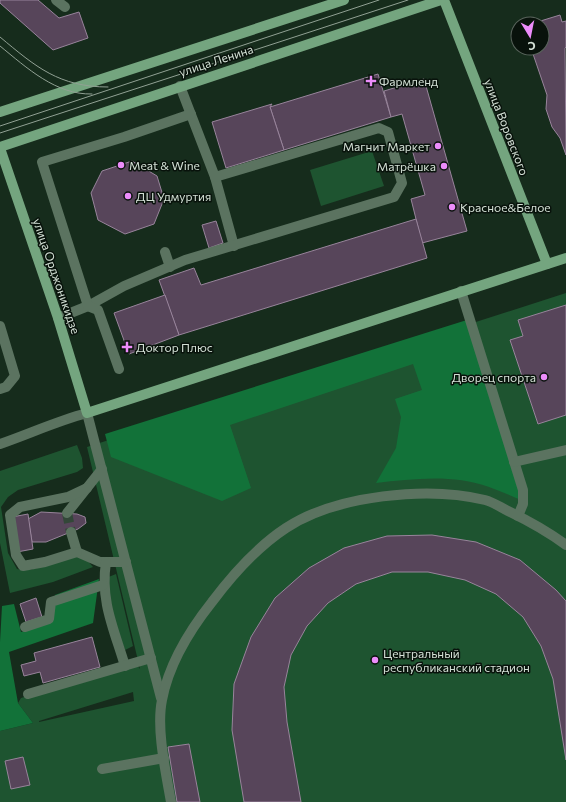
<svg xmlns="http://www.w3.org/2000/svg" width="566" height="802" viewBox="0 0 566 802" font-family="Commissioner,sans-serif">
	<rect width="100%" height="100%" fill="#162c1c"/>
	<g fill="#1e5430" fill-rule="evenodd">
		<polygon points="372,151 384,186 321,206 310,170"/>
		<path d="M566,293v509h-566v-71l33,-8 -15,-20 3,-5 106,-32 10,-1 3,4 -53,-222zM133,692l1,9 -95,21v-1z"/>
		<path d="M77,445l5,13 1,10 -6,4 -59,18 -10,7 -7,10 7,46 9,16c23,6 44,-17 64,-12 4,1 9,6 12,10l-40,15 -43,11 -10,-50v-72z"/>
		<polygon points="116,574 133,646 125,650 110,610 106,578"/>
	</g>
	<g fill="#127239">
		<path d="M470,319l53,182c-11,-5 -23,-10 -34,-14 -37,-13 -76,-8 -113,-4l20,-35 5,-31 -6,-18 27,-9 -9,-26 -183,61 21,63 -29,13 -111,-44 -6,-23z"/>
		<polygon points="99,579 93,623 9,652 18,703 33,723 0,731 0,642 2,606 14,604 21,632 52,621 55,595"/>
	</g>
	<g fill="#57455a" stroke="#98849b">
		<polygon points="0,0 38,0 59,18 79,12 88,38 53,50 0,3"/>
		<polygon points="560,15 562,22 566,21 566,47 565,48 566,155 560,138 552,127 546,109 547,95 531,48 542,48 542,24 534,23"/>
		<polygon points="378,74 391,117 284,150 270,107"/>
		<polygon points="424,79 467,231 422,243 411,199 425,195 402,114 391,117 384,91"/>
		<polygon points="272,104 270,107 284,150 226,168 212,122"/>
		<polygon points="132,161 157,176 164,199 154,224 125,234 98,220 91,193 102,171"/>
		<polygon points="416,219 427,258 179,335 159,280 194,268 201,285"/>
		<polygon points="216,221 223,243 209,248 202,225"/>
		<polygon points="165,295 179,335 129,354 114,313"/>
		<polygon points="566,305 566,415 538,424 510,340 523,336 518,320"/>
		<polygon points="41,512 77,514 85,517 86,523 78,529 46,542 32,542 28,519"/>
		<polygon points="28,514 33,549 17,552 12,517"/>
		<polygon points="432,535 476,542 520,560 556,590 566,601 566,760 553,679 541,646 523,617 496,594 465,580 428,572 392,572 356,584 328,603 307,626 291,655 284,687 287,722 301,802 244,802 232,730 234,684 251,637 275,598 309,568 344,548 387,536"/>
		<polygon points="36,598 42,617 26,622 20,604"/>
		<polygon points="92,637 100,667 43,683 40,672 24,676 21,665 36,661 34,653"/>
		<polygon points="189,744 200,802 177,802 168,747"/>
		<polygon points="23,757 30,785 11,789 5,761"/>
	</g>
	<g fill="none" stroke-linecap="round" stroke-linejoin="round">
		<polyline stroke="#324738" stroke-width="10" stroke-dasharray="10 5" stroke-linecap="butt" points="67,513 71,532"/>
		<g stroke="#5b7360" stroke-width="10">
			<polyline points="56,0 65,7"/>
			<polyline points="215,177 234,246"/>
			<polyline points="165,252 170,267"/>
			<polyline points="461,291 523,490 523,504 518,516"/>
			<polyline points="58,318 88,306 124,286 185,260 394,197 402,183 388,132 379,128 215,177 180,86"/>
			<polyline points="0,326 15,376 6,387 0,389"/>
			<polyline points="119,369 98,310 88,306 42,162 124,137 191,114"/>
			<path d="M0,444c29,-10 57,-23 87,-31l74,285"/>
			<polyline points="514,462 566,450"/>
			<polyline points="67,513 102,469"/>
			<polyline points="71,532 77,552 100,562 126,562"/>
			<polyline points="77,552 45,562 23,566 16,555 10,515 20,507 68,497 87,488"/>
			<path d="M106,562c-6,39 8,67 19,104"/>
			<polyline points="25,627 49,619 51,602 103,585"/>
			<polyline points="28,694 151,658"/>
			<polyline points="102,769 164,758"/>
			<path d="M171,802c-5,-29 -15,-73 -9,-102 7,-37 27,-69 50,-98 21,-28 45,-55 74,-74 50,-33 142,-42 199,-28 8,2 15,7 23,11 21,10 39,20 58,34"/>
		</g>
		<g stroke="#74a57f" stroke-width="10">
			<polyline points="444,0 547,264"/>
			<polyline points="0,112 344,0"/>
			<polyline points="0,147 441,0"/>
			<polyline points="0,148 58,318 87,413 566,258"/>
		</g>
		<g stroke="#91a194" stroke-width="1">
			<path d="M0,37c36,30 59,50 108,50"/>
			<path d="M0,46c27,22 56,49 92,48"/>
			<polyline points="0,126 379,0"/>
			<polyline points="0,133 408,0"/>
		</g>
	</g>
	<g fill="#ec8cfa" stroke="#08120b" stroke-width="1.5">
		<path d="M369 75h4v4h4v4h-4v4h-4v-4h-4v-4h4z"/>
		<circle cx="438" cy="146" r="4"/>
		<circle cx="121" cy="165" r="4"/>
		<circle cx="444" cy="166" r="4"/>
		<circle cx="128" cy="196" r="4"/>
		<circle cx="452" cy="207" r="4"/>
		<path d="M125 341h4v4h4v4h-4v4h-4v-4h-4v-4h4z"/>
		<circle cx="544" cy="377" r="4"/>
		<circle cx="375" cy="660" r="4"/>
	</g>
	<g text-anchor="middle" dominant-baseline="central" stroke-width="3" stroke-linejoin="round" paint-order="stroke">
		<g font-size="12" fill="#d3e0d5" stroke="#08120b">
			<text transform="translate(216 60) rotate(-18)">улица Ленина</text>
			<text transform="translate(507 127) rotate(69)">улица Воровского</text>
			<text transform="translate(57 276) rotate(71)">улица Орджоникидзе</text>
		</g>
		<g font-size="12" fill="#d3e0d5" stroke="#08120b" text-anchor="start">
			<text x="379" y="81">Фармленд</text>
			<text x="430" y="146" text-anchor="end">Магнит Маркет</text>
			<text x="129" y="165">Meat &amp; Wine</text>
			<text x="436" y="166" text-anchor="end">Матрёшка</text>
			<text x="136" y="196">ДЦ Удмуртия</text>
			<text x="460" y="207">Красное&amp;Белое</text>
			<text x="136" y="347">Доктор Плюс</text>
			<text x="536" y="377" text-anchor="end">Дворец спорта</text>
			<text x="383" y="653">Центральный<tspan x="383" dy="14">республиканский стадион</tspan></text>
		</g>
	</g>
	<g transform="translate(530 36) rotate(170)"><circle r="19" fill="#08120b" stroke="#59645c"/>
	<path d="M0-3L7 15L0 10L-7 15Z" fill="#ec8cfa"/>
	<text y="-6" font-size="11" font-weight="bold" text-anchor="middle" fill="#d3e0d5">С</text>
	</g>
</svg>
